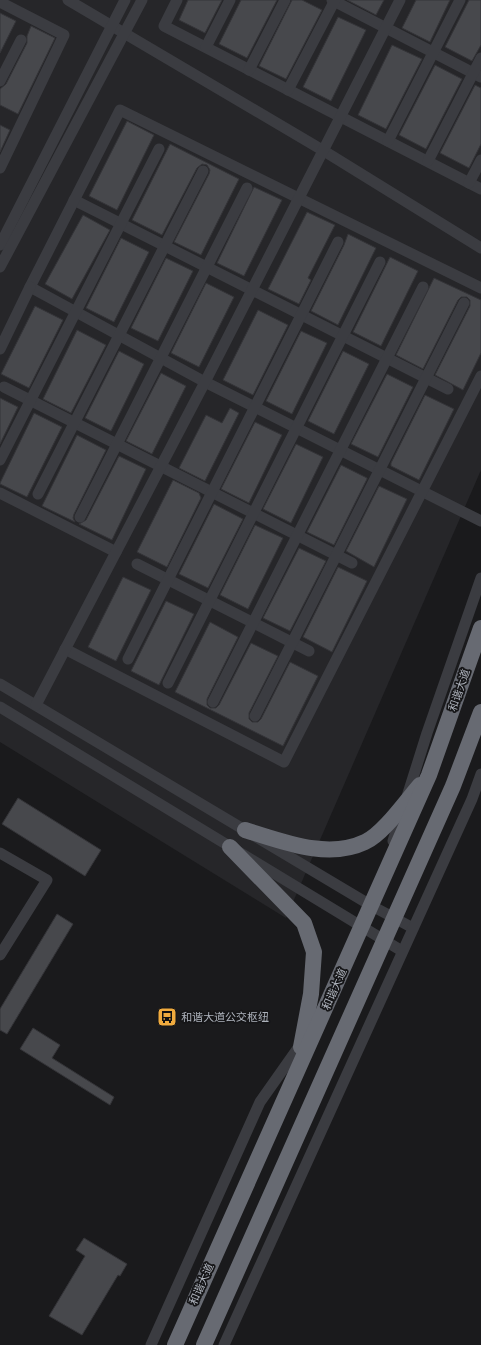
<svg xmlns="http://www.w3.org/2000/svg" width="481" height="1345" viewBox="0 0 481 1345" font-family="Helvetica,'Noto Sans SC',sans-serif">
	<rect width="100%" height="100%" fill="#1a1a1c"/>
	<polygon fill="#262629" points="0,0 481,0 481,470 286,918 0,742"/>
	<g fill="#47484c" stroke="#343438">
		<polygon points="188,0 222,0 205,33 179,20"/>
		<polygon points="241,0 277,0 247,58 219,44"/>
		<polygon points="292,0 302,0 322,10 286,79 259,66"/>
		<polygon points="347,0 384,0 376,15"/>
		<polygon points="416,0 450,0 430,42 402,28"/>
		<polygon points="469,0 481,0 481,45 472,61 445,47"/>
		<polygon points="0,13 16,21 0,53"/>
		<polygon points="338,17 366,30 331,101 303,87"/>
		<polygon points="31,26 55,38 18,114 0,105 0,89 6,84 27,43 27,36"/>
		<polygon points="392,45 422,59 386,129 358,115"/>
		<polygon points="435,65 462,79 426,149 399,135"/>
		<polygon points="475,85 481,88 481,144 469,168 440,153"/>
		<polygon points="127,121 154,135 117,210 89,196"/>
		<polygon points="0,125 10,130 0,152"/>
		<polygon points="170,144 239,179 201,255 174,242 209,174 210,170 207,165 202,164 197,168 162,235 132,220"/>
		<polygon points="254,187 282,200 244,276 217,263"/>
		<polygon points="307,212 335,225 308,278 311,280 299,304 268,289"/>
		<polygon points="83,215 110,230 72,299 45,284"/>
		<polygon points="348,234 376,248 338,325 311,311 344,245"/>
		<polygon points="121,238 149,252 114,322 86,308"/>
		<polygon points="390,257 418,271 381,346 353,332"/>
		<polygon points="166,258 193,271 158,341 131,328"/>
		<polygon points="434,278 481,300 481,353 463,390 435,375 470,306 470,300 467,297 461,297 458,300 423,369 396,355"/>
		<polygon points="206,283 234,297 199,367 171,353"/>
		<polygon points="35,306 63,320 29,388 1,374"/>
		<polygon points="258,310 288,325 253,395 223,380"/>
		<polygon points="77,330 106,345 71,413 43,399"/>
		<polygon points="301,331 327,343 292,414 266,401"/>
		<polygon points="119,351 144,364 111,431 85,418"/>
		<polygon points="343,351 369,364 334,434 308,421"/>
		<polygon points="161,373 186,386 152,454 126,441"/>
		<polygon points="387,374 413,387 378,457 351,444"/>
		<polygon points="425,395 454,409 419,480 391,466 391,463"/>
		<polygon points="0,398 18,407 0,444"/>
		<polygon points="230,408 239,413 205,481 179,468 206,415 222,423"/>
		<polygon points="34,413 62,427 27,497 0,484 0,483"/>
		<polygon points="255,422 282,435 249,503 221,489"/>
		<polygon points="77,435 106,450 74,514 73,518 75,522 42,506"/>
		<polygon points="296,444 323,457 291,523 263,509"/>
		<polygon points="119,456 146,469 112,540 79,524 86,520"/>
		<polygon points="341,465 367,478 367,479 334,545 307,532"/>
		<polygon points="173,480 199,493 201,498 167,567 137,552"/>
		<polygon points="379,486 407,499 374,567 346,551"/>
		<polygon points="214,504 243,519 208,588 179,574"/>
		<polygon points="255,525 283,538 248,609 220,595"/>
		<polygon points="299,548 326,561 290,631 263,618"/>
		<polygon points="338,567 367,581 332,652 303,637"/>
		<polygon points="123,577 151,590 116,661 88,647"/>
		<polygon points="166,601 194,614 159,685 131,671"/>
		<polygon points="210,622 238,637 207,699 207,705 210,708 216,708 219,705 251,643 278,656 249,713 249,719 252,722 258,722 261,719 290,662 318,676 283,746 175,692"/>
		<polygon points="18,798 101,850 85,876 2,824"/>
		<polygon points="57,914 73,924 7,1034 0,1030 0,1009"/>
		<polygon points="33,1028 60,1045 52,1058 114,1097 110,1105 20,1049"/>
		<polygon points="84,1238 127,1264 120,1276 118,1275 82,1335 49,1316 85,1256 76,1250"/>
	</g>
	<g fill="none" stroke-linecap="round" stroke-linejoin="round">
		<g stroke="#3b3c41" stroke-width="11">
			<polyline points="68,0 324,151 481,248"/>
			<polyline points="177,0 164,26 481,189"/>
			<polyline points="332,0 481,77"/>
			<polyline points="0,2 64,35 0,168"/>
			<polyline points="206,47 230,0"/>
			<polyline points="249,70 285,0"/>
			<polyline points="0,81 21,40"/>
			<polyline points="288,90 335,0"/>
			<polyline points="388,141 460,0"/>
			<polyline points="428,161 481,58"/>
			<polyline points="469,183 481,160"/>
			<polyline points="74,200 448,389"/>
			<polyline points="0,245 125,0"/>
			<polyline points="0,267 142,0"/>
			<polyline points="481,288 120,110 30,287 205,382 481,521"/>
			<polyline points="0,349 30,287"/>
			<polyline points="4,387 352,563"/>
			<polyline points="0,460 159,149"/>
			<polyline points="0,493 116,552"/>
			<polyline points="38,494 203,171"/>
			<polyline points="80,517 247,188"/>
			<polyline points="137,564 309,651"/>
			<polyline points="65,649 284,762 481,376"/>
			<polyline points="128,659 338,242"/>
			<polyline points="168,683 380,262"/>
			<polyline points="0,684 372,906 413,928"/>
			<polyline points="213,702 423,287"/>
			<polyline points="36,705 205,382 400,0"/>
			<polyline points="0,707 402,951"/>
			<polyline points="255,716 464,303"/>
			<polyline points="393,841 427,733 481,578"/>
			<polyline points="0,853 47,880 0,955"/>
			<polyline points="151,1345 260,1102 303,1041"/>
			<polyline points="224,1345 472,799 481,774"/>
		</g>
		<g stroke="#676a72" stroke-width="16">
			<path d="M245,830c37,11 82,30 120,12 18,-8 41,-41 55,-57"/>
			<polyline points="230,847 304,923 314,952 311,994 301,1047"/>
			<polyline points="175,1345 429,775 481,628"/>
			<polyline points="204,1345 453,786 481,712"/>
		</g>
	</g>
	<defs>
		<symbol id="bus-square" viewBox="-11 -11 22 22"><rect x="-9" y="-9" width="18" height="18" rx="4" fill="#f0ab3e" stroke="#151517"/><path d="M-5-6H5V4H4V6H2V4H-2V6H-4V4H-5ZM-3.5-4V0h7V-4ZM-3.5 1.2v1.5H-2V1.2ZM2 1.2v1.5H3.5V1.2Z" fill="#111"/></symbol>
	</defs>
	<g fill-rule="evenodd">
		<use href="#bus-square" x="156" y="1006" width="22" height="22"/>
	</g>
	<g text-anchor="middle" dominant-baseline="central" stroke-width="3.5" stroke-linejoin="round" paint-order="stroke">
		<g font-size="11" fill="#adb2bb" stroke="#151517">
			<text transform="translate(459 690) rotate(-71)">和谐大道</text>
			<text transform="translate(334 989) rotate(-66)">和谐大道</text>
			<text transform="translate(201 1284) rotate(-66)">和谐大道</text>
		</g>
		<g font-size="11" fill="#adb2bb" stroke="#151517" text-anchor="start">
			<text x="181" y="1017">和谐大道公交枢纽</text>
		</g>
	</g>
</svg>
